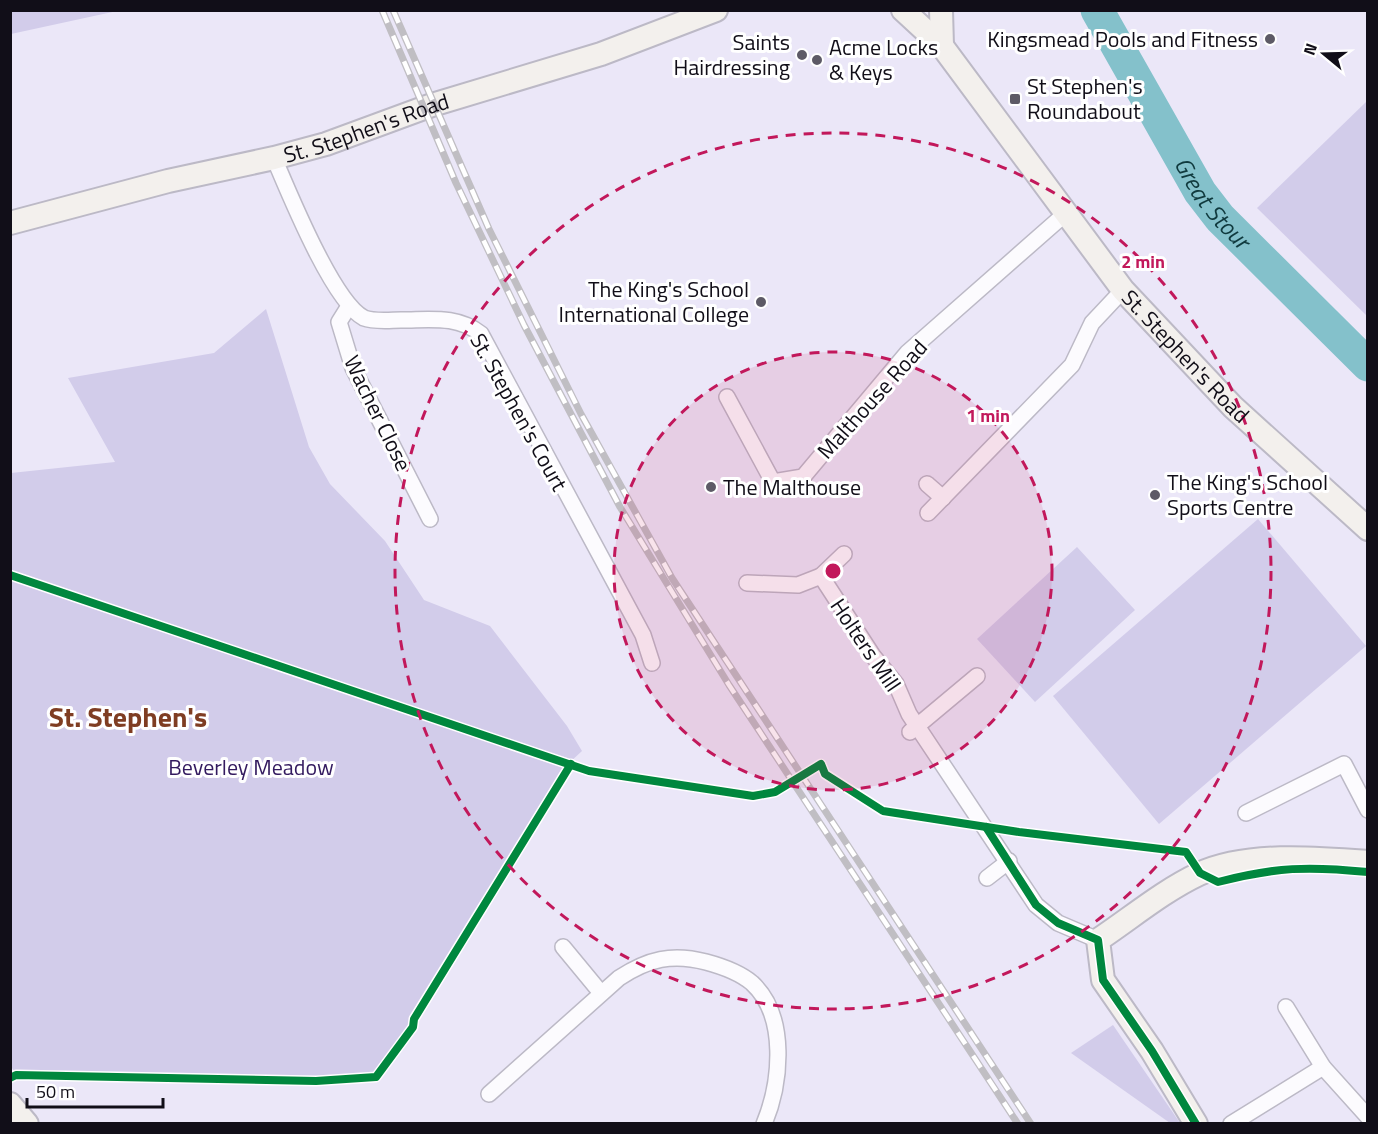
<svg xmlns="http://www.w3.org/2000/svg" width="1378" height="1134" viewBox="0 0 1378 1134" font-family="'Titillium Web',sans-serif">
	<rect width="100%" height="100%" fill="#ebe7f8"/>
	<g fill="#d2ccea">
		<polygon points="10,11 11,10 117,11 11,34"/>
		<polygon points="1367,101 1367,316 1257,208"/>
		<polygon points="266,309 309,447 330,484 385,541 424,600 490,626 567,726 582,751 568,764 542,801 409,1021 411,1026 375,1075 317,1078 20,1077 10,1066 11,473 115,462 68,378 214,353"/>
		<polygon points="1258,519 1366,646 1159,824 1053,696"/>
		<polygon points="1077,547 1135,610 1035,702 977,639"/>
		<polygon points="1113,1025 1180,1123 1170,1123 1071,1053"/>
	</g>
	<g fill="none" stroke-linecap="round" stroke-linejoin="round">
		<path stroke="#84c1cb" stroke-width="33" id="s1" d="M1097,10l103,182 20,26 148,147"/>
		<defs>
			<g id="street">
				<path d="M274,158c15,35 59,144 90,160 10,4 27,2 37,2 29,0 56,-5 80,14l162,301 9,28"/>
				<polyline points="349,306 339,322 353,368 430,519"/>
				<polyline points="727,397 773,482 803,477 907,353 1065,214"/>
				<polyline points="927,484 943,498"/>
				<polyline points="928,513 1072,365 1092,323 1123,290"/>
				<polyline points="844,554 821,576 873,656 896,684 909,714 1036,905 1058,923 1098,940"/>
				<polyline points="747,583 798,585 821,576"/>
				<polyline points="910,732 977,676"/>
				<polyline points="1246,813 1344,764 1368,810"/>
				<polyline points="987,878 1009,861"/>
				<polyline points="563,947 601,993"/>
				<polyline points="1286,1007 1323,1067 1368,1117"/>
				<path d="M489,1094l130,-116c29,-19 53,-25 87,-16 15,4 33,10 46,21 36,33 29,100 12,141"/>
				<polyline points="1231,1124 1323,1067"/>
			</g>
			<g id="secondary">
				<path id="s2" d="M903,10l39,36 181,244 110,117 135,122"/>
				<polyline points="941,10 942,46"/>
				<path id="s3" d="M10,223l158,-42 106,-23 52,-14 106,-39 169,-51 115,-44"/>
				<polyline points="10,1104 27,1124"/>
				<path d="M1196,1124l-44,-73 -49,-71 -5,-40c33,-22 65,-49 101,-66 47,-22 118,-16 169,-12"/>
			</g>
		</defs>
		<use href="#street" stroke="#bcb9c6" stroke-width="18"/>
		<use href="#secondary" stroke="#bcb9c6" stroke-width="26"/>
		<use href="#street" stroke="#fcfbfe" stroke-width="15"/>
		<use href="#secondary" stroke="#f3f0ed" stroke-width="22"/>
		<defs>
			<g id="rail">
				<polyline points="382,10 456,183 524,325 620,507 729,685 1018,1124"/>
				<polyline points="393,10 489,229 581,414 672,578 1031,1124"/>
			</g>
		</defs>
		<use href="#rail" stroke="#c0bec3" stroke-width="7"/>
		<use href="#rail" stroke="#fff" stroke-width="4.5" stroke-dasharray="14" stroke-linecap="butt"/>
		<defs>
			<g id="cycleway">
				<path d="M10,575l579,196 164,25 22,-4 46,-28 4,10 58,37 136,21 167,20 14,21 18,9c58,-15 90,-16 150,-10"/>
				<polyline points="986,827 1036,905 1058,923 1098,940 1103,980 1152,1051 1196,1124"/>
				<polyline points="10,1078 16,1075 316,1081 376,1077 413,1027 414,1019 571,764"/>
			</g>
		</defs>
		<use href="#cycleway" stroke="#fff" stroke-width="11"/>
		<use href="#cycleway" stroke="#00873e" stroke-width="8"/>
	</g>
	<circle cx="833" cy="571" r="219" fill="#c2185b" fill-opacity=".12"/>
	<g fill="none" stroke="#c2185b" stroke-width="3" stroke-dasharray="10 8">
		<circle cx="833" cy="571" r="219"/>
		<circle cx="833" cy="571" r="438"/>
	</g>
	<g fill="#5d5a66" stroke="#fff" stroke-width="2">
		<circle cx="1270" cy="39" r="6"/>
		<circle cx="802" cy="55" r="6"/>
		<circle cx="817" cy="60" r="6"/>
		<rect x="1009" y="93" width="12" height="12" rx="3"/>
		<circle cx="761" cy="302" r="6"/>
		<circle cx="711" cy="487" r="6"/>
		<circle cx="1155" cy="495" r="6"/>
	</g>
	<g text-anchor="middle" dominant-baseline="central" stroke-width="6" stroke-linejoin="round" paint-order="stroke">
		<g font-size="22" fill="#110e18" stroke="#fff" text-anchor="start">
			<text x="1258" y="39" text-anchor="end">Kingsmead Pools and Fitness</text>
			<text x="790" y="42" text-anchor="end">Saints<tspan x="790" dy="25">Hairdressing</tspan></text>
			<text x="829" y="47">Acme Locks<tspan x="829" dy="25">&amp; Keys</tspan></text>
			<text x="1027" y="86">St Stephen's<tspan x="1027" dy="25">Roundabout</tspan></text>
			<text x="749" y="289" text-anchor="end">The King's School<tspan x="749" dy="25">International College</tspan></text>
			<text x="1167" y="482">The King's School<tspan x="1167" dy="25">Sports Centre</tspan></text>
			<text x="723" y="487">The Malthouse</text>
		</g>
		<g font-size="22" fill="#110e18" stroke="#fff">
			<text stroke="none"><textPath href="#s3" startOffset="369">St. Stephen's Road</textPath></text>
			<text stroke="none"><textPath href="#s2" startOffset="448">St. Stephen's Road</textPath></text>
			<text transform="translate(872 399) rotate(-48)">Malthouse Road</text>
			<text transform="translate(519 412) rotate(61)">St. Stephen's Court</text>
			<text transform="translate(378 413) rotate(64)">Wacher Close</text>
			<text transform="translate(866 645) rotate(56)">Holters Mill</text>
		</g>
		<g font-size="22" fill="#331a5f" stroke="#fff">
			<text x="251" y="767">Beverley Meadow</text>
		</g>
		<g font-size="24" font-style="italic" fill="#103a3e" stroke="#fff">
			<text stroke="none"><textPath href="#s1" startOffset="225">Great Stour</textPath></text>
		</g>
		<g font-size="28" font-weight="bold" fill="#7f3d22" stroke="#fff">
			<text x="128" y="716">St. Stephen's</text>
		</g>
	</g>
	<circle cx="833" cy="571" r="9" fill="#c2185b" stroke="#fff" stroke-width="3"/>
	<g font-size="18" text-anchor="middle" font-weight="bold" fill="#c2185b" stroke="#fff" stroke-width="6" stroke-linejoin="round" paint-order="stroke">
		<text x="1143" y="268">2 min</text>
		<text x="988" y="422">1 min</text>
	</g>
	<rect width="1378" height="1134" fill="none" stroke="#110e18" stroke-width="24"/>
	<g transform="translate(1324 54) rotate(289)" stroke="#ffffff" stroke-width="4.5" paint-order="stroke">
	<path d="M0-4.5L10 22L0 15L-10 22Z" fill="#110e18"/>
	<text y="-9" font-size="16" font-weight="bold" text-anchor="middle" fill="#110e18">N</text>
	</g>
	<path d="M27 1098v9h136v-9" fill="none" stroke="#110e18" stroke-width="3"/>
	<text x="36" y="1098" font-size="18" fill="#110e18" stroke="#ffffff" stroke-width="4.5" paint-order="stroke">50 m</text>
</svg>
